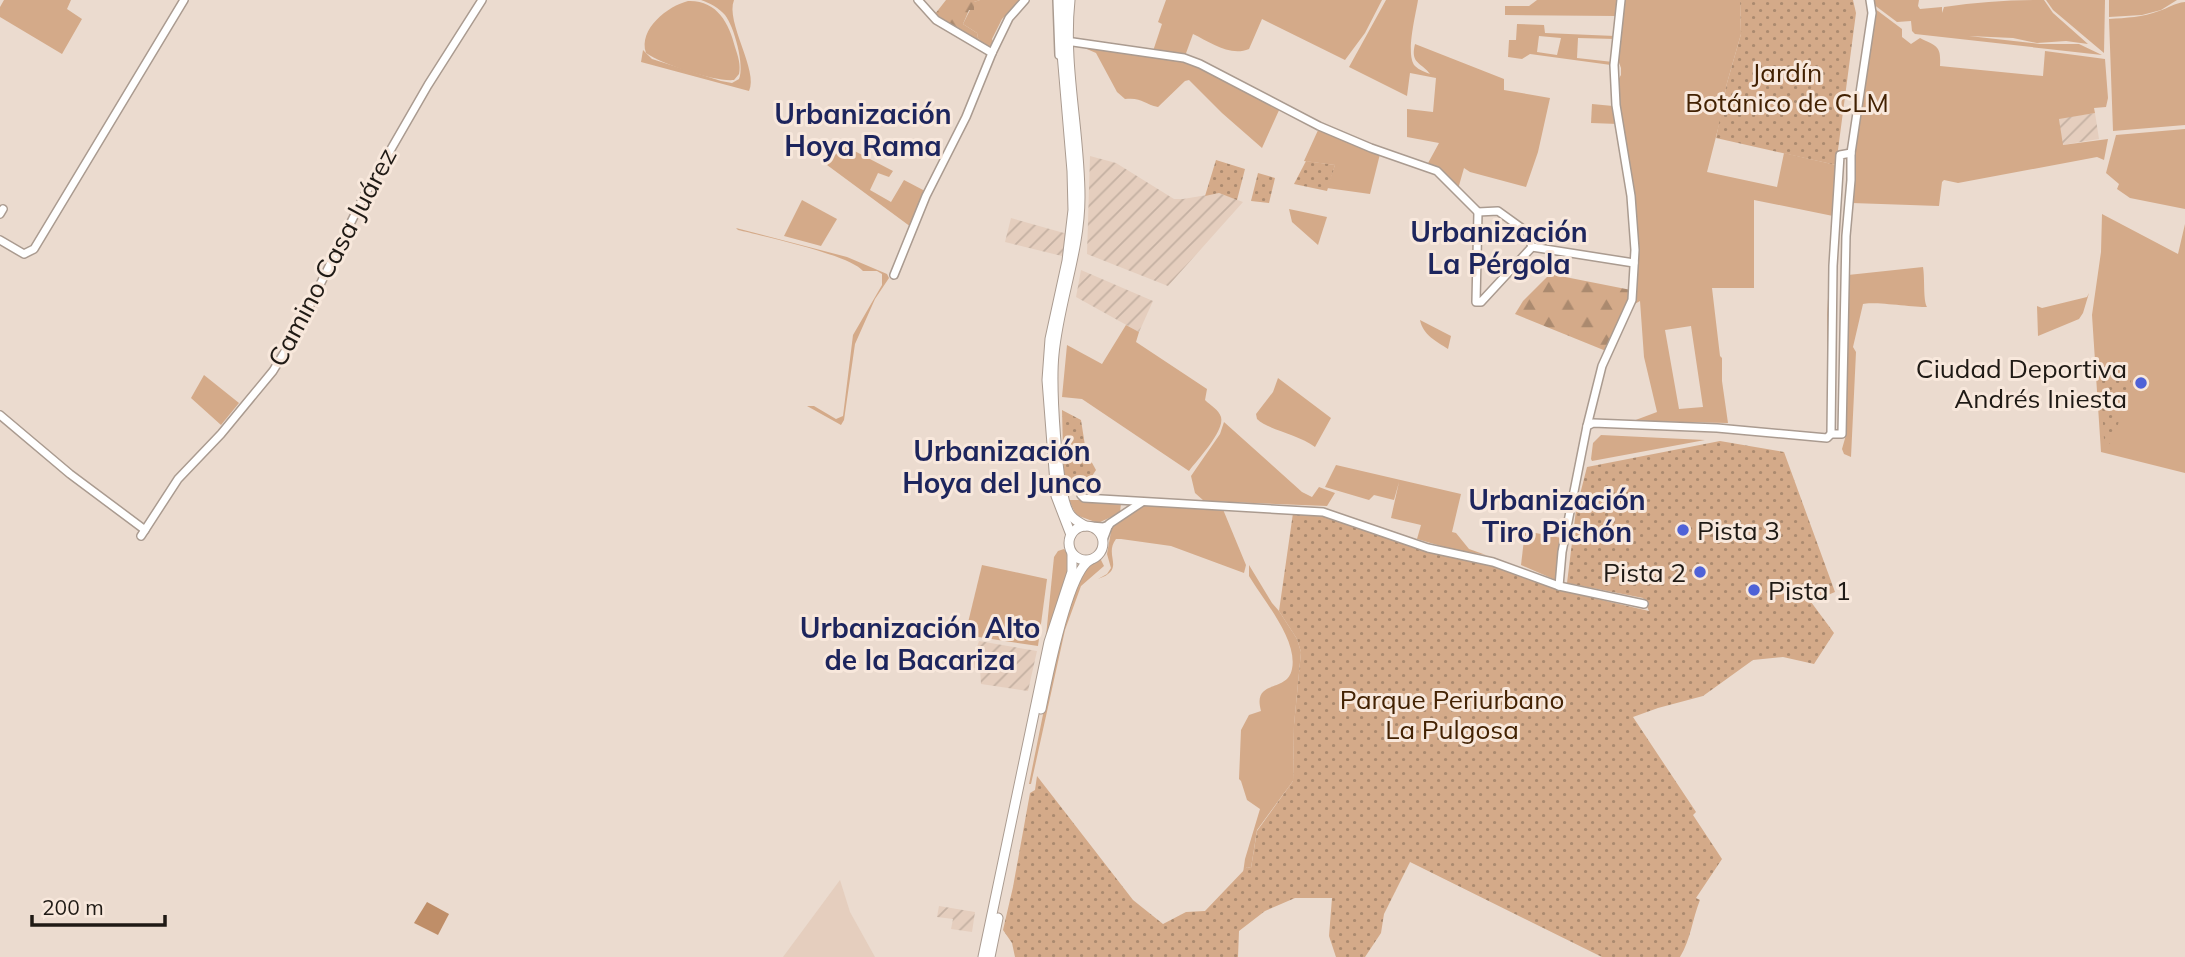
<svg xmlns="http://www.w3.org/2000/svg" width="2185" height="957" viewBox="0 0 2185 957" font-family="Mulish,sans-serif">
	<defs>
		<pattern id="industrial-furrows" width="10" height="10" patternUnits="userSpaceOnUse" patternTransform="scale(1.75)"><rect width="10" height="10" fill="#e5cebe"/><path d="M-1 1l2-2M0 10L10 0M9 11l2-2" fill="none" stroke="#c4b0a2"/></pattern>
		<pattern id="forest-firs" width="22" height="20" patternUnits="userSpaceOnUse" patternTransform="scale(1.75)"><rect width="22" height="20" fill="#d4aa89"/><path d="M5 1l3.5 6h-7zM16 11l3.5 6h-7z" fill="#ab8a6f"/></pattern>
		<pattern id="park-dots" width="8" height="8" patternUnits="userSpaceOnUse" patternTransform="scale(1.75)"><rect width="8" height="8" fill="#d4aa89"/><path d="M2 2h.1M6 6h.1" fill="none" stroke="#ab8a6f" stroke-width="1.8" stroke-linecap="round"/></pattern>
	</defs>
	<rect width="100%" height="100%" fill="#ebdbcf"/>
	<polygon fill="#e5cebe" points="840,880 850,912 875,957 783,957"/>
	<g fill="url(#industrial-furrows)">
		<polygon points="2095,113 2099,139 2062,145 2059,118"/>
		<polygon points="1090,156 1116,163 1174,199 1183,199 1219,193 1243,202 1168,286 1087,254"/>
		<polygon points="1011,218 1071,235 1066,257 1005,242"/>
		<polygon points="1081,270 1153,301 1139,332 1076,297"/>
		<polygon points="979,641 1037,651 1028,691 981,684 980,668 970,668"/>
		<polygon points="939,906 975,912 972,932 951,929 953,919 937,917"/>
	</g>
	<g fill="#d4aa89" fill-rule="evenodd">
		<polygon points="4,0 71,0 67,9 82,19 62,54 0,17 0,7"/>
		<path d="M701,0h33c-9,22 25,71 15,91l-108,-29 2,-12 9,9 69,22 11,2 7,-4c6,-13 -5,-53 -14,-64 -6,-7 -15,-12 -24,-15z"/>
		<polygon points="980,0 1021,0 1002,19 992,39 994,44 990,49 987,49 978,38 977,33 963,24 974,2"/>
		<path d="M1166,0h216l-17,33 -20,27 -83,-41 -13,30c-19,8 -39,-7 -56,-15l-8,22 -32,-5 9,-27 -4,-2z"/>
		<path d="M1386,0h32c-2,14 -13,55 -3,66 4,4 10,6 15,8 -9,-12 -20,-10 -15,-30l89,35v11l46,8 -12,54 -12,35 -56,-15 -6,-4 -6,21 -31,-24 12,-22 -32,-6v-28l26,3 3,-34 -26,-5 -3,23 -58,-29z"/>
		<polygon points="1537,0 1618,0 1617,16 1505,15 1505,6 1529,6"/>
		<path d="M1622,0h118l1,34 -14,49 -7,38 -13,51 70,15 7,-34 52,12 -7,232 -2,1v-83l6,-99 -79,-16v88h-42l8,68 2,2v23l6,42 -95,-2 24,-9 -13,-55 -4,-56 -9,5 6,-55 -20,-146 1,-25 3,-5v-7l-4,-11zM1691,326l12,81 -24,2 -14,-79z"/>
		<path d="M1872,0h47l-1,6 2,3 22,-2v6l2,-6c33,-5 66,-7 100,-7l9,13 35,31 -22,-3 -29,2 -24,-5 -44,-2 71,8h39l23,11 -187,-21 -3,-3 -1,-10 -14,1 -24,-18z"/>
		<polygon points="2046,0 2105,0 2104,53 2053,10"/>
		<polygon points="2109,0 2177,0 2161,10 2142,15 2109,17"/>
		<path d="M688,1c29,-1 41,22 47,46 3,9 6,18 4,27l-5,6c-19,2 -72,-16 -88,-27 -8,-24 22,-47 42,-52z"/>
		<path d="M2185,2v123l-72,6 -4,-112c17,-1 34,-2 50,-8 10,-3 15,-8 26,-9z"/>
		<path d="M1874,8l28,21v8l9,7 9,-6c18,9 21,8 20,28l103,10 2,-25 60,8 3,39 -2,9 -12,1 1,5 -36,6 4,26 45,-6 -4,21 -7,-3 -139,26 -14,-3 -2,2 -3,24 -87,-3 1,-52z"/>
		<path d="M1517,24l27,1 1,8 70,3v3l-37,-1 -1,20 36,4 -2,3 -81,-11 -8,5 -14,-2 1,-17h7zM1539,36l22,2 -4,17 -20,-3z"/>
		<path d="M1080,46l106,14 94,48 -18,40 -40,-35 -33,-33 -4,1 -27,26c-14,-3 -16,-10 -33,-8l-8,-7 -21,-39z"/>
		<polygon points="1592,104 1613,106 1618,124 1591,123"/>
		<polygon points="1319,128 1380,154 1370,194 1327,188 1335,165 1304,161"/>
		<polygon points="2185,129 2185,209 2130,198 2117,189 2119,184 2106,173 2116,135"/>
		<polygon points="843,145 893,171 889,177 878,173 870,190 891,202 904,180 925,191 911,227 827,165"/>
		<polygon points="802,200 837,219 821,246 784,236"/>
		<polygon points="1289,209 1327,217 1318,245 1292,222"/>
		<polygon points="2102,214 2178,254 2185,224 2185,473 2101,452 2092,315 2101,252"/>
		<path d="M736,228l111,29 40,17 2,4 -14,21 -20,45 -11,76 -3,5 -34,-19h7l22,13 7,-3 10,-81 29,-50v-11l-5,-3h-14c-13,-16 -100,-35 -125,-41z"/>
		<path d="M1923,267c2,12 0,33 4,40 -14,0 -56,-6 -64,-3l-10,43 3,5 -5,105 -7,-3 -2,-5 4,-14 2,-160z"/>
		<polygon points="2089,293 2083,313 2079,319 2038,336 2037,306 2042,308 2087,297"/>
		<path d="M1420,320l31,16 -3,13c-12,-8 -25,-14 -28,-29z"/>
		<path d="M1126,325l13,7 -3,10 71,47 -2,11c5,5 14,10 16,17 4,14 -24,43 -32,54l-107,-72 -20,-2 5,-52 35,19z"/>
		<polygon points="204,375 239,403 221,425 191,398"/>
		<path d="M1278,378l53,40 -16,29c-17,-13 -47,-17 -58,-28l-1,-5 17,-22z"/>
		<polygon points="1224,422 1302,492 1312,497 1319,487 1335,493 1327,506 1204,501 1195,493 1191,476 1220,434"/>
		<polygon points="1601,435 1705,440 1592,461 1591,459 1593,443"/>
		<polygon points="1336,465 1461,494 1452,532 1456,533 1469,549 1486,555 1451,549 1417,539 1421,525 1391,518 1399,482 1394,500 1374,495 1369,500 1325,487"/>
		<polygon points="1069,500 1103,500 1121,503 1120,513 1098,523 1076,515"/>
		<path d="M1149,504l73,3 24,58 -2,8 -73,-27 -50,-7h-5c-13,17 11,30 -18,40l9,-5 4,-6 -4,-14 5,-28 32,-21z"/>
		<polygon points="1525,531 1562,538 1558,581 1521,565"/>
		<path d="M1064,549c13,14 -9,70 -18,87l8,-79 4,-6z"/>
		<polygon points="1100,558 1104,566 1081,586 1065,630 1031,784 1029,784 1055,655 1066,616 1083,571 1088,564"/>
		<polygon points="982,565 1047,579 1038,646 965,635"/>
		<path d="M1249,565l23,38 7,8 18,28 4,13 -7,73 -1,56 -36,49 -6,38 -4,-1 -4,6 2,-14 15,-50 -13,-9 -6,-19 -2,-2 2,-49 8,-15 12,-4c-9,-33 26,-17 31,-42 6,-29 -28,-68 -43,-93z"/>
	</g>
	<g fill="url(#forest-firs)">
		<polygon points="946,0 980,0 974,2 974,10 969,10 963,24 977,33 978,38 986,46 941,22 935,14"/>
		<polygon points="1550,274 1631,290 1631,300 1606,351 1515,314 1523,301"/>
	</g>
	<g fill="url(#park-dots)">
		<polygon points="1740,0 1853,0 1856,13 1836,165 1716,138 1727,83 1741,34"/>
		<polygon points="1216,160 1245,169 1237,200 1219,193 1205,196"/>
		<polygon points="1306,161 1335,165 1327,191 1294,184"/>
		<polygon points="1258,173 1275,178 1269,203 1251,201"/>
		<polygon points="2099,360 2134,371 2113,441 2109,444 2104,439"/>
		<polygon points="1062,410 1081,420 1086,452 1096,470 1092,476 1078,479 1079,493 1064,492"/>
		<path d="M1720,441l64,11 51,140 -24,10 23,31 -20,31 -31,-7 -30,3 -50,36 -45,12 -25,9 63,95 -3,3 29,44 -26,39 4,2c-8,20 -9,39 -20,57h-78l-192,-95 -26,52 -3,19 -16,24h-29l-7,-21 3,-38h-37l-30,13 -26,20 -1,26h-223l-3,-14 -9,-13 10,-43 17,-94 5,-3 2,-14 96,124 30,24 23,-12 19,-1 42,-44 4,1 6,-37 36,-50 1,-56 7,-73 -4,-13 -18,-28 14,-98 30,3 26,7 101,34 54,11 51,21 94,22 -6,-13 -76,-15 9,-73 11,-43z"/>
	</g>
	<polygon fill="#bf8e68" points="427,902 449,914 438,935 414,923"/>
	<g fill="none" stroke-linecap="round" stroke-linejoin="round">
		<defs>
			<g id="minor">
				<polyline points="918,0 936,20 992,53"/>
				<polyline points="1057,0 1059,55"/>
				<polyline points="1073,42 1184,58 1200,64 1319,126 1371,148 1437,171 1478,212 1498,211 1527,232 1532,247 1634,263"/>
				<polyline points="1478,212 1476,302 1481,302 1532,247"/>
				<polyline points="0,214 3,209"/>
				<polyline points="0,240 24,254 34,249 184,0"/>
				<polyline points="894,275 926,196 966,117 992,53 1009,18 1025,0"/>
				<polyline points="0,415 70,474 145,530"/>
				<polyline points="1587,426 1602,366 1632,300 1635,250 1631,196 1616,105 1614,65 1621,0"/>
				<polyline points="1831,434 1833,266 1840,155 1851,153"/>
				<polyline points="1081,495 1084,498 1323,512 1428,548 1493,562 1559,586 1644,604"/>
				<polyline points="1091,526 1103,527 1109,525"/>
				<polyline points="141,536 178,479 221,434 273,371 296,333 364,196 428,85 482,0"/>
				<polyline points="1103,540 1109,524 1142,502"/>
				<polyline points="1559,586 1562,552 1587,426 1593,423 1717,428 1827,438 1831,434 1842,434 1846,236 1851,180 1851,153 1872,13 1870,0"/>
			</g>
			<g id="major">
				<polyline points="1064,0 1062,53 1072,171 1073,210 1067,261 1050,339 1047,380 1056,496 1071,535"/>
				<path d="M1070,0c-7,66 10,131 10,197 0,54 -21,104 -26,157 -3,29 2,136 15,159 3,6 10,9 16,13"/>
				<circle cx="1086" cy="543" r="17"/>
				<path d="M1041,709c6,-29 26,-136 49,-149"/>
				<polyline points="983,957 1049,642 1072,572 1072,554"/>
				<polyline points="990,957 998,918"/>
			</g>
		</defs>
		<use href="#minor" stroke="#aa9b90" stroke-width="10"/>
		<use href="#major" stroke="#aa9b90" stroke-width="11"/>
		<use href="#minor" stroke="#fff" stroke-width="7"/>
		<use href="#major" stroke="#fff" stroke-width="9"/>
	</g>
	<g fill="#4f62d7" stroke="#f8e8dc" stroke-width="2.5">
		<circle cx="2141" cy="383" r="7"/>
		<circle cx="1683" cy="530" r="7"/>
		<circle cx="1700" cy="572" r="7"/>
		<circle cx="1754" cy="590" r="7"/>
	</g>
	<g text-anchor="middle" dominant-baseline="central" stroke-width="6" stroke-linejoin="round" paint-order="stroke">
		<g font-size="26" fill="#432203" stroke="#f8e8dc">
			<text x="1787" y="72">Jardín<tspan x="1787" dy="30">Botánico de CLM</tspan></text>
			<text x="1452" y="699">Parque Periurbano<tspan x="1452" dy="30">La Pulgosa</tspan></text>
		</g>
		<g font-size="26" fill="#1f1a15" stroke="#f8e8dc">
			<text transform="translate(332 257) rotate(-62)">Camino Casa Juárez</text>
		</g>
		<g font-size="26" fill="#1f1a15" stroke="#f8e8dc" text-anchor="end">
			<text x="2127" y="368">Ciudad Deportiva<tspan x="2127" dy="30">Andrés Iniesta</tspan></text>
			<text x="1697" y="530" text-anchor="start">Pista 3</text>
			<text x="1686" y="572">Pista 2</text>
			<text x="1768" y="590" text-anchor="start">Pista 1</text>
		</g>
		<g font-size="28" font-weight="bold" fill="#1d255d" stroke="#f8e8dc">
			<text x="863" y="113">Urbanización<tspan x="863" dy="32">Hoya Rama</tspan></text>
			<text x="1499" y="231">Urbanización<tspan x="1499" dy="32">La Pérgola</tspan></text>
			<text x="1002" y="450">Urbanización<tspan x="1002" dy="32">Hoya del Junco</tspan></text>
			<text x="1557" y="499">Urbanización<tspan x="1557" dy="32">Tiro Pichón</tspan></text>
			<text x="920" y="627">Urbanización Alto<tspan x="920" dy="32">de la Bacariza</tspan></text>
		</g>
	</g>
	<path d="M32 915v10h133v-10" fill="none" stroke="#1f1a15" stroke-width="3.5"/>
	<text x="42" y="915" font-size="21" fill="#1f1a15" stroke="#f8e8dc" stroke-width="5" paint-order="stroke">200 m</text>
</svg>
